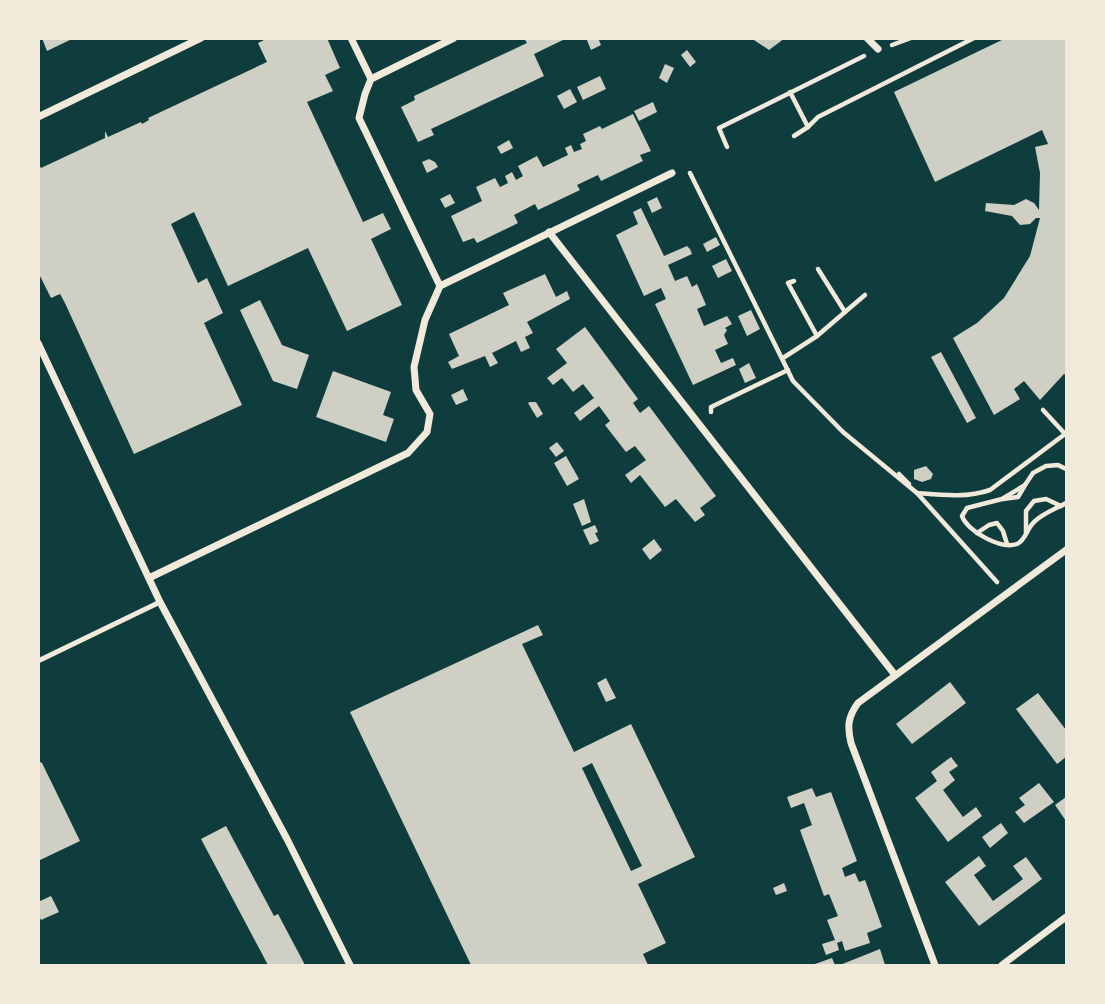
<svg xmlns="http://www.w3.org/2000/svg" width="1105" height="1004" viewBox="0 0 1105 1004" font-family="Bitter,serif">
	<rect width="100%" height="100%" fill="#0f3d3e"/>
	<g fill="#cfcfc3" fill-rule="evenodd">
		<polygon points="42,38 74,38 47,51"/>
		<polygon points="268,38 327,38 340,68 325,75 333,91 307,102 363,222 383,213 391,229 371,239 402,305 347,331 308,248 228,286 194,212 171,224 198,283 207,278 223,313 204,323 242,405 134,454 65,303 60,294 51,298 38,272 38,163 41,168 105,138 105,131 108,137 141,122 142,124 149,120 148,118 267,62 258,43"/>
		<polygon points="524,38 567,38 534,54 544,76 431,129 434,135 418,142 401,107 415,100 414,96 527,43"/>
		<polygon points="586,38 598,38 601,45 591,50"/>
		<polygon points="755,38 785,38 769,50 754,40"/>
		<polygon points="1006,38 1066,38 1066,375 1064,374 1040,400 1024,381 1014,389 1020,399 994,415 953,338 977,323 1004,298 1030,256 1040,218 1036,218 1030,224 1020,225 1012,216 985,211 986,203 1014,205 1026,199 1034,203 1039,210 1040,173 1035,147 1048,144 1042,130 935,182 894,92"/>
		<polygon points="687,50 696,62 690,67 681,55"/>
		<polygon points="665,64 674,68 667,83 659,78"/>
		<polygon points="600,76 606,89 583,100 577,87"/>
		<polygon points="570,89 577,102 564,109 557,96"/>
		<polygon points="653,102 657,112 639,121 634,111"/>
		<polygon points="633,114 651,151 640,155 643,161 601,181 598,175 577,185 580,190 538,210 535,204 514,215 518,223 477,243 474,238 463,242 451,216 482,201 476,187 495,178 500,187 508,183 505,176 512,172 516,180 523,176 518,166 537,156 543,167 568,155 565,148 571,145 574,152 582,149 580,144 586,141 583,134 600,126 602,129"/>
		<polygon points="509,140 513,148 501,154 497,147"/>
		<polygon points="429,159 435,162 438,167 427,173 422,162"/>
		<polygon points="450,194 455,203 445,208 440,199"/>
		<polygon points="657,197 662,208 652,213 647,202"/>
		<polygon points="641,208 664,256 687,246 690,249 692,254 668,265 675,281 687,276 692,287 697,284 706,305 697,309 704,326 727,316 732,324 725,328 727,330 724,335 728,344 715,350 721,363 733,358 736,365 693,385 655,304 666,299 661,288 644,296 616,235 638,224 633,212"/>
		<polygon points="716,237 720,245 707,252 703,244"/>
		<polygon points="726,259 732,271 718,278 712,266"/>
		<polygon points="545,274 556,297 567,291 570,299 527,322 533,333 525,337 530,348 521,352 516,341 492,353 498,363 490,367 485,356 452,369 448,362 459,356 449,334 509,305 503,293"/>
		<polygon points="260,300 282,345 309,355 297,389 273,381 240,310"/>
		<polygon points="751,310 760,329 747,336 738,316"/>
		<polygon points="585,327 638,399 633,403 640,413 649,406 716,496 700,508 705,515 695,522 676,499 665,507 640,475 631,483 625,475 646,460 635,446 626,452 605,425 610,421 599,406 580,421 574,413 594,398 583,384 573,392 562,378 553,385 547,378 567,363 556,349"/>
		<polygon points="941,352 976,418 967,423 931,357"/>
		<polygon points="749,363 756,378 745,383 739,369"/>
		<polygon points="333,371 391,392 383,415 394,419 386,442 316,417"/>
		<polygon points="463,389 468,400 456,405 451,395"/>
		<polygon points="530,402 536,402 543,414 537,418 528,403"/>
		<polygon points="557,442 564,451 556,457 549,448"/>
		<polygon points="566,456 579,479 567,486 554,463"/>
		<polygon points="926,466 933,474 931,479 922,482 914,479 914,470"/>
		<polygon points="584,499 591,522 582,526 573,504"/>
		<polygon points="595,525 598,532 595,533 599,541 590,545 583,530"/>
		<polygon points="654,539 662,550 650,560 642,549"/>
		<path d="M538,625l5,10 -21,9 52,108 57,-28 64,133 -57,27 28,59 -23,11 5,11h-177l-121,-253zM592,763l50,103 -11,5 -49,-103z"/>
		<polygon points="606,678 616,698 606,702 597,683"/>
		<polygon points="950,682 966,703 912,744 896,724"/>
		<polygon points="1038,693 1066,730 1066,757 1057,764 1016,709"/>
		<polygon points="951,757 958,766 949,772 955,780 943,790 963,817 976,807 982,816 948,842 915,798 937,781 931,772"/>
		<polygon points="38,761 42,763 80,841 38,861"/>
		<polygon points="1039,783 1054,802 1024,823 1015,812 1025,805 1019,798"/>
		<polygon points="812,788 816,797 831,792 857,861 842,868 845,877 855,873 859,882 865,880 882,927 867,933 870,943 845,951 842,941 837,943 839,950 826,955 822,944 835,940 827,920 838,916 829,894 824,896 800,830 812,825 804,803 791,808 787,797"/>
		<polygon points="1066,797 1066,821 1055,805"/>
		<polygon points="1001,823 1008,833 990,848 982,837"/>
		<polygon points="226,826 274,916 278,914 305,965 268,965 201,839"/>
		<polygon points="979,856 986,866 974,875 993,901 1023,879 1013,866 1026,857 1042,879 979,926 945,882"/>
		<polygon points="784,883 787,891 776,895 773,888"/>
		<polygon points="51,896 59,912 41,920 38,914 38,902"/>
		<polygon points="880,949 885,965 840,965"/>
		<polygon points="832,958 835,965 812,965"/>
	</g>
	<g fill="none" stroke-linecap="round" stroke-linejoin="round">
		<g stroke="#f1e9da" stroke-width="4.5">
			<polyline points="892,45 911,38"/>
			<polyline points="790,92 808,127"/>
			<polyline points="794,136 808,127 818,117 974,38"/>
			<polyline points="727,147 719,128 864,56"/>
			<polyline points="690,173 793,381 843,432 917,493 997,582"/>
			<polyline points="845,312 865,295"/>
			<polyline points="817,336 845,312 818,269"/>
			<polyline points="783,358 817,336 788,283 794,281"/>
			<polyline points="1043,410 1066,435"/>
			<polyline points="711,412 711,407 788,370"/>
			<path d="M1066,469l-8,-4 -12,1 -13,7 -8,12 -23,14 -35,9 -5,8c5,15 39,34 55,28 7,-3 9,-11 13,-17 8,-12 24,-17 36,-24"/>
			<polyline points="899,474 909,484"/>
			<path d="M917,493c25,2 50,5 73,-3l75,-56"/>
			<polyline points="1003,499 1018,497 1025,485"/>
			<polyline points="977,533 989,525 997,523 1003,531 1007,544"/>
			<polyline points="1026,534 1026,511 1034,501 1046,499 1061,506"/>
		</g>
		<polyline stroke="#f1e9da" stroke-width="5" points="38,661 160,602"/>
		<g stroke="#f1e9da" stroke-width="7">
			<polyline points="351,38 371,79"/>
			<polyline points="867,38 878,49"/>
			<polyline points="38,117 201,38"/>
			<polyline points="549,232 895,675"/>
			<polyline points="440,286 359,118 365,94 371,79 454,38"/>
			<polyline points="38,343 160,602 287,839 350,965"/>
			<polyline points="149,578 408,453 427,432 430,414 416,390 414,367 425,320 440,286 672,173"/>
			<path d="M935,965l-84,-222c-4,-17 -3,-26 7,-40l208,-153"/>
			<polyline points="1002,965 1066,917"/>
		</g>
	</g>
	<rect width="1105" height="1004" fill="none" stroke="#f1e9da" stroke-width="80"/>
</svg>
